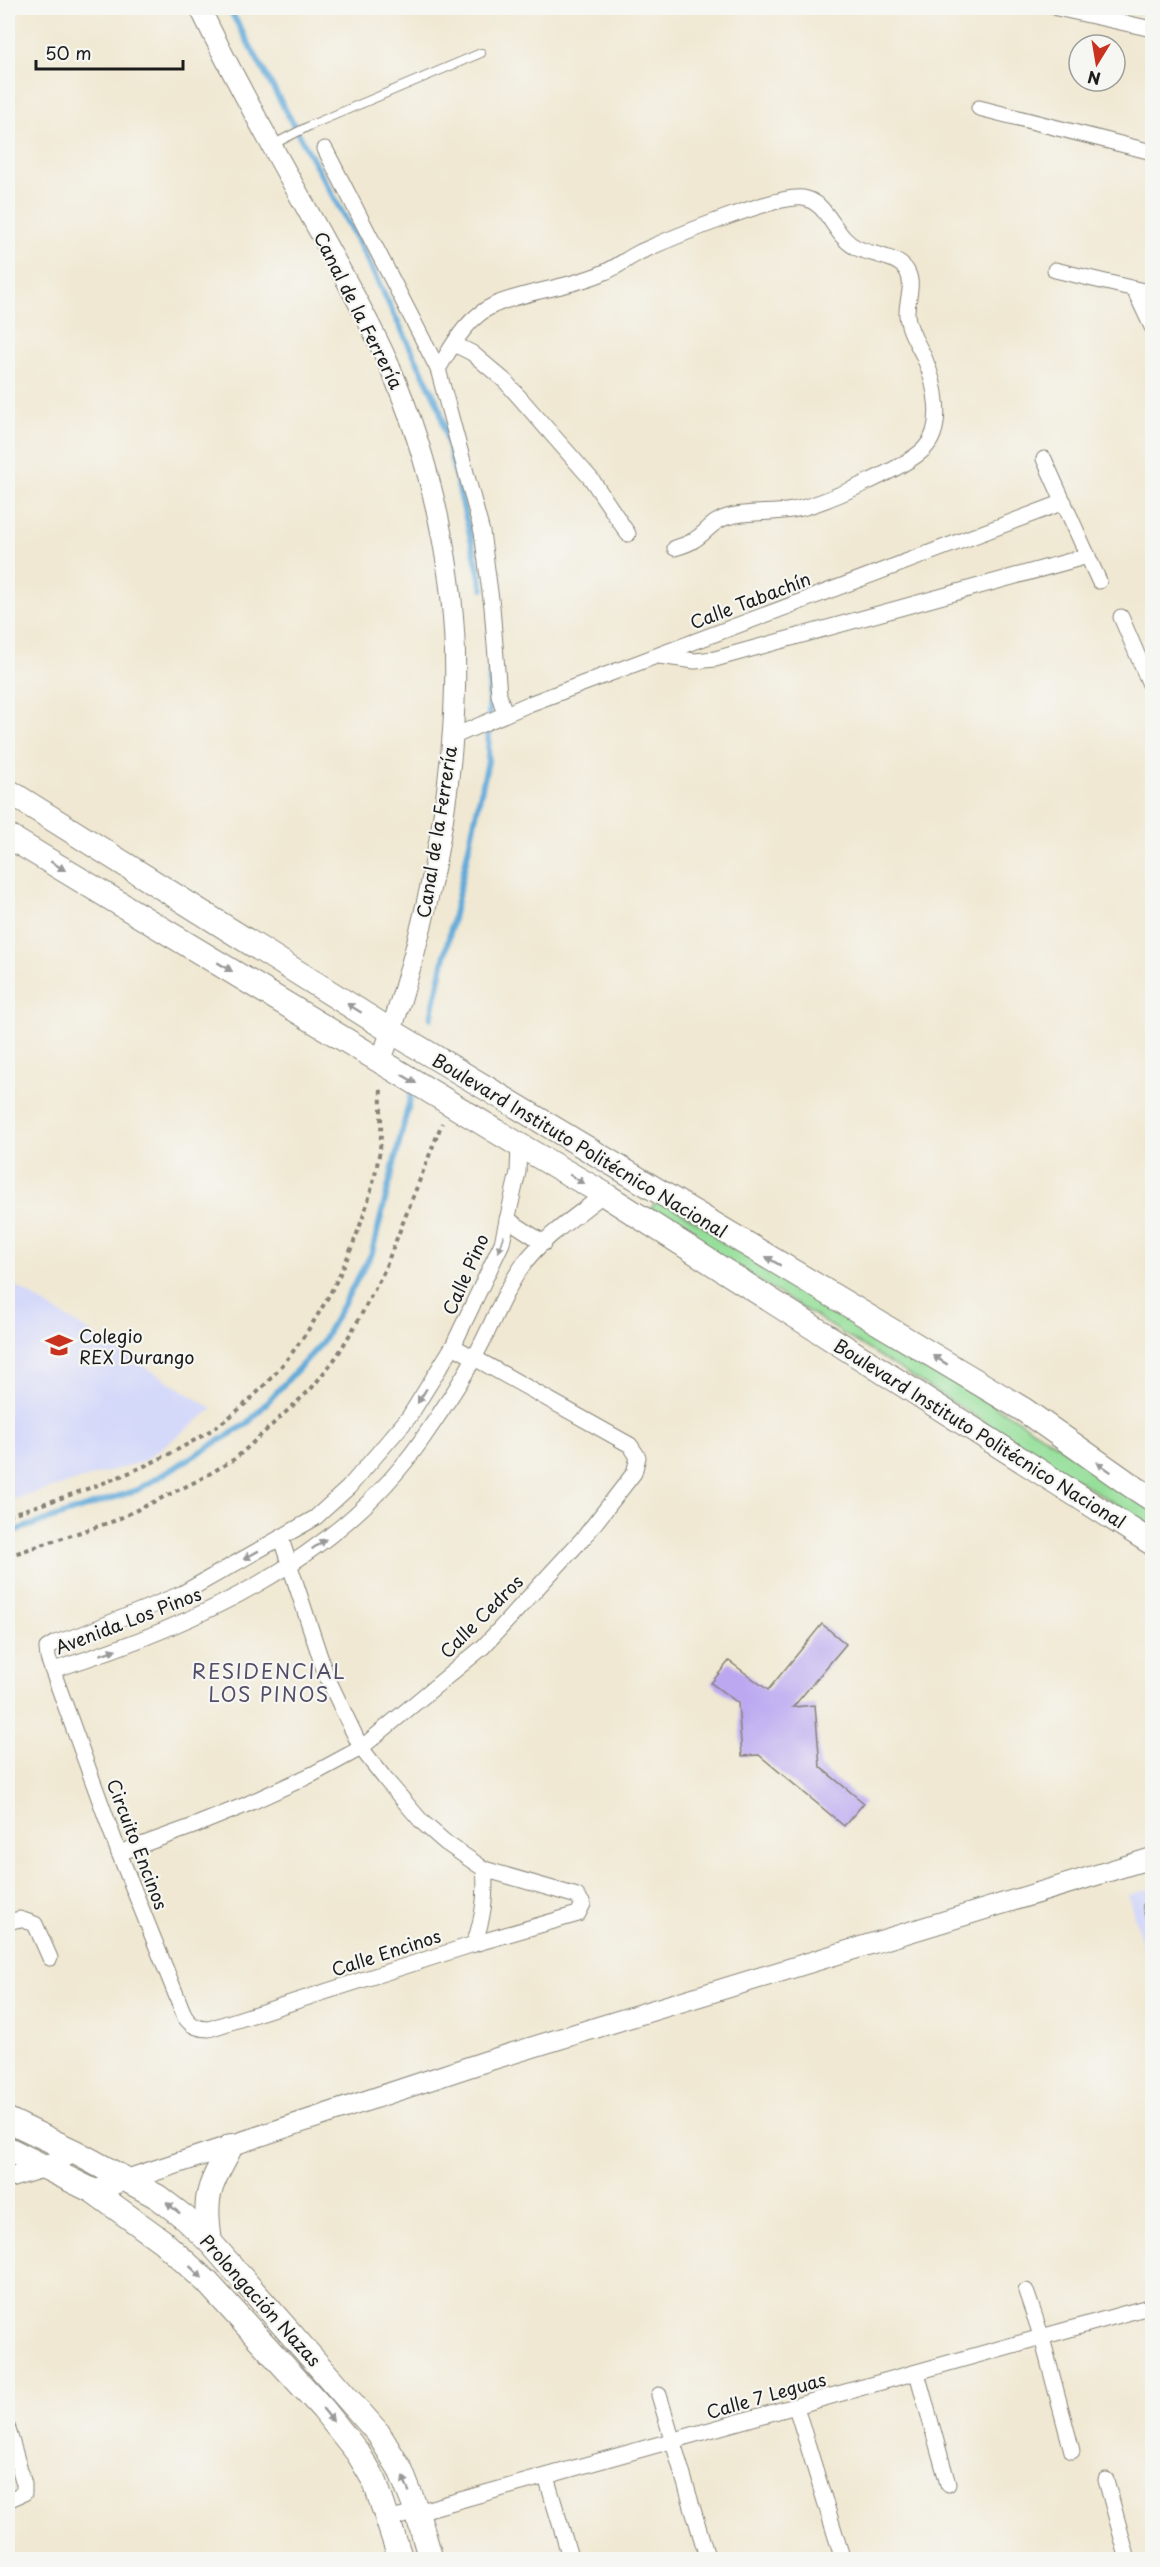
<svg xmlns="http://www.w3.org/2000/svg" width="1160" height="2567" viewBox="0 0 1160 2567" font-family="'Playpen Sans',sans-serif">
	<rect width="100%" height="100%" fill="#f6f6f2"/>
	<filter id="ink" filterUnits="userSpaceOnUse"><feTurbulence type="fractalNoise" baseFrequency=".0167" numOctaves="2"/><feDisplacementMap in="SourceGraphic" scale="12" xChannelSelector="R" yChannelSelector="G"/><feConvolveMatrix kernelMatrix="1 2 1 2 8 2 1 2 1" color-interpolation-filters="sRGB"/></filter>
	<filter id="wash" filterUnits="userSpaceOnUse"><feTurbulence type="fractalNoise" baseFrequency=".008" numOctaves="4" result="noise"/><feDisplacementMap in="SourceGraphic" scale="24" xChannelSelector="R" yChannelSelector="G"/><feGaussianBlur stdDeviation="1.35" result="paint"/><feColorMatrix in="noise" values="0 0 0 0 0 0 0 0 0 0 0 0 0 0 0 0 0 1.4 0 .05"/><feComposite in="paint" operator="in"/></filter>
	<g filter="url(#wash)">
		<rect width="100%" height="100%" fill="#f0e8d2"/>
		<g fill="#d4d8f9">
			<polygon points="8,1281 213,1409 144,1461 8,1501"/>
			<polygon points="1152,1888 1152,1979 1128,1895"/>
		</g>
		<polygon fill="#95df9a" stroke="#587e5b" stroke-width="1.5" points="658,1198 1152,1503 1152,1527 649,1212"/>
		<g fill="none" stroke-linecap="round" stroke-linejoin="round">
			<g stroke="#62aad9" stroke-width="6">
				<polyline points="229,8 361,247 439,406 483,589"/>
				<polyline points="431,1018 488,761 490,670"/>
				<polyline points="8,1533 137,1490 247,1424 321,1344 372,1253 412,1091"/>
			</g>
		</g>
		<g id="blocks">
			<polygon fill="#bba8f1" points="822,1624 846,1644 793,1707 815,1705 820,1767 864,1803 844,1826 759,1755 742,1756 738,1703 711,1683 729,1661 768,1690"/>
		</g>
	</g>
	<g filter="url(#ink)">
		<use href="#blocks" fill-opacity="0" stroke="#868277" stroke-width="1.5"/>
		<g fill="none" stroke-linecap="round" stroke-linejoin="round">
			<defs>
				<g id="service">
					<polyline points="272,145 311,125 481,53"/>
					<polyline points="1152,1905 1147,1907 1152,1926"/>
				</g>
				<g id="minor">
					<polyline points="1057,8 1152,29"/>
					<polyline points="979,108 1152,152"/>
					<polyline points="325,149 438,369 482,532 492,607 499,695 505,714"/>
					<polyline points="1055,270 1152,293"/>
					<polyline points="1134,289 1152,327"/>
					<polyline points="454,344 472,353 505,381 592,480 628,534"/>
					<path d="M438,369c15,-24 28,-51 56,-64 35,-15 76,-17 111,-33 12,-5 23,-14 35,-20 29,-13 137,-58 163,-54 26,4 31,40 54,50 14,7 41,8 50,23 8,14 -1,30 0,44 1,15 11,29 17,42 11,25 22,70 0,92 -19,19 -105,57 -132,61 -21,4 -45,1 -65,7 -15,4 -21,16 -33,23 -5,4 -13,6 -19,8"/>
					<polyline points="1044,459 1099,581"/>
					<polyline points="1121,617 1152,689"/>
					<polyline points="659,656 695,661 715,659 1088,556"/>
					<polyline points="452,737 529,704 1064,502"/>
					<polyline points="507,1219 544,1243"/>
					<path d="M281,1539l45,136 35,73 25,32 36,42 24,21 38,26 93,27 6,8 -5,10 -104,30 -265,85c-11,0 -18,-3 -24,-12l-66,-164 -71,-195 -1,-10 8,-5 25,-8 103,-42 132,-75 33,-30 61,-71 44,-71 49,-103 16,-71 1,-27"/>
					<path d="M53,1670c137,-43 286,-109 370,-232 18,-26 36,-52 51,-80 18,-32 29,-66 51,-96 21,-27 53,-47 79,-68"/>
					<polyline points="119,1853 191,1827 243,1806 313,1774 361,1748 483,1647 585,1536 634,1473 638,1457 630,1445 453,1346"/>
					<polyline points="8,1922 20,1919 35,1924 50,1958"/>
					<path d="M474,1944c9,-25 13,-48 10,-75"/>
					<polyline points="1026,2291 1042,2338 1072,2451"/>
					<polyline points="917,2373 948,2484"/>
					<polyline points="659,2395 708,2560"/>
					<polyline points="796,2407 843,2560"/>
					<polyline points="8,2429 24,2484 24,2493 8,2500"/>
					<polyline points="546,2477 571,2560"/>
					<polyline points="1106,2480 1128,2560"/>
					<polyline points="389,2520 1152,2306"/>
				</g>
				<g id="tertiary">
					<path d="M200,8c36,75 78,149 119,223 24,44 50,88 70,134 43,98 69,215 66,323 -3,126 -33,255 -74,373"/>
					<polyline points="8,2178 44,2167 75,2152"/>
					<polyline points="93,2191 487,2061 1152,1858"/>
				</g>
				<g id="primary">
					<polyline points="8,791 391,1031 1024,1410 1129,1484 1152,1499"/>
					<polyline points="8,836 519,1145 604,1194 1152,1543"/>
					<polyline points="8,2120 75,2152 158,2197 184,2217 210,2242 378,2433 400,2469 417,2512 431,2560"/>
					<polyline points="8,2149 93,2191 162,2241 207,2282 323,2409 358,2453 375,2482 401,2560"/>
					<path d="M210,2242c-7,-48 -1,-54 21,-96"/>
				</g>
			</defs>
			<use href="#service" stroke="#868277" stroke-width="10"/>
			<use href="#minor" stroke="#868277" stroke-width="17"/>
			<use href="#tertiary" stroke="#868277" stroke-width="22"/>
			<use href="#primary" stroke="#868277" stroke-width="26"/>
			<g stroke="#868277" stroke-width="4" stroke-dasharray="4.5 4.5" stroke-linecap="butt">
				<path d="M8,1515c70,-22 133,-42 197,-81 92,-57 155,-175 174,-279 4,-22 1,-47 2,-69"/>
				<polyline points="8,1556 114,1521 197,1481 235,1459 311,1389 337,1356 359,1319 384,1271 442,1123"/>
			</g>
			<use href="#service" stroke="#fff" stroke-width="8"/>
			<use href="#minor" stroke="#fff" stroke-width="15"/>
			<use href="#tertiary" stroke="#fff" stroke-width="20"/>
			<use href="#primary" stroke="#fff" stroke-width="24"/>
		</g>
		<defs><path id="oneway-solid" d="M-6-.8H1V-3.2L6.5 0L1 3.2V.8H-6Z" transform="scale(1.5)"/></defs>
		<g fill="#999">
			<use href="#oneway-solid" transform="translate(58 866) rotate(31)"/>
			<use href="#oneway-solid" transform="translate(225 967) rotate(31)"/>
			<use href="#oneway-solid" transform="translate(354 1008) rotate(-148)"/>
			<use href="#oneway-solid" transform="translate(409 1079) rotate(31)"/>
			<use href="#oneway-solid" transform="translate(577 1179) rotate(30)"/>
			<use href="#oneway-solid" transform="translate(501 1244) rotate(108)"/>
			<use href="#oneway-solid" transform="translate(773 1261) rotate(-149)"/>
			<use href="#oneway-solid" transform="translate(940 1360) rotate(-149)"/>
			<use href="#oneway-solid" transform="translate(422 1396) rotate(122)"/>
			<use href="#oneway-solid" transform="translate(1104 1467) rotate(-145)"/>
			<use href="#oneway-solid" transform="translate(319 1544) rotate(-35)"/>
			<use href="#oneway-solid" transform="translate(251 1555) rotate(151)"/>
			<use href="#oneway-solid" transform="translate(108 1652) rotate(-19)"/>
			<use href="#oneway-solid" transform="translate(173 2208) rotate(-142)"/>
			<use href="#oneway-solid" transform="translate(196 2272) rotate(43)"/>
			<use href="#oneway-solid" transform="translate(328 2415) rotate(51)"/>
			<use href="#oneway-solid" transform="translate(406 2484) rotate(-112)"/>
		</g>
	</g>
	<defs>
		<symbol id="school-bare" viewBox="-9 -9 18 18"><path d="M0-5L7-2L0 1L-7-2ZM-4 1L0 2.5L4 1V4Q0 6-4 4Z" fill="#c8321e" stroke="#f6f6f2" stroke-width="2.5" paint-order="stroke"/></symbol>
	</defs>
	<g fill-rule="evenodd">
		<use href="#school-bare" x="40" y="1326" width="38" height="38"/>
	</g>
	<g text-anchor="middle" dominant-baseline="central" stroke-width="4.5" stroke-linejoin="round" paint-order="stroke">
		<g font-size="18" fill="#1c1c1c" stroke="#f6f6f2">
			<text transform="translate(359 310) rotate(63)">Canal de la Ferrería</text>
			<text transform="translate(750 600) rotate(-21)">Calle Tabachín</text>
			<text transform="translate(436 832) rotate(-81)">Canal de la Ferrería</text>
			<text transform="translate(580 1145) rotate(31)">Boulevard Instituto Politécnico Nacional</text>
			<text transform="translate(465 1274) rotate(-66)">Calle Pino</text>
			<text transform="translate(980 1433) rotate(32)">Boulevard Instituto Politécnico Nacional</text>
			<text transform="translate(481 1616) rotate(-45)">Calle Cedros</text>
			<text transform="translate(128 1620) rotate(-21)">Avenida Los Pinos</text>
			<text transform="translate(138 1844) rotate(69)">Circuito Encinos</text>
			<text transform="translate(386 1952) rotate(-18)">Calle Encinos</text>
			<text transform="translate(261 2300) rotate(48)">Prolongación Nazas</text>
			<text transform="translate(766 2395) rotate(-16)">Calle 7 Leguas</text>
		</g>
		<g font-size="18" fill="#1c1c1c" stroke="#f6f6f2" text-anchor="start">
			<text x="79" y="1335">Colegio<tspan x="79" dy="21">REX Durango</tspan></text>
		</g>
		<g font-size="20" letter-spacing="1.5" fill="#544d67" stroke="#f6f6f2">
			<text x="269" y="1671">RESIDENCIAL<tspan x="269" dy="23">LOS PINOS</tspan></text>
		</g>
	</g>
	<rect width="1160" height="2567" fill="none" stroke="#f6f6f2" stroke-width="30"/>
	<g transform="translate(1097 63) rotate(191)"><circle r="28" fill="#f6f6f2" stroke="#9f9f9c" stroke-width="1.5"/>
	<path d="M0-4.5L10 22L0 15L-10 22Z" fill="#c8321e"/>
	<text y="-9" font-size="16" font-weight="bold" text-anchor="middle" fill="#1c1c1c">N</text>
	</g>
	<path d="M36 60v9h147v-9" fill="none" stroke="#1c1c1c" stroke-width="3"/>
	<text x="45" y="60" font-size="18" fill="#1c1c1c" stroke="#f6f6f2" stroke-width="4.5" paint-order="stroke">50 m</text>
</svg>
